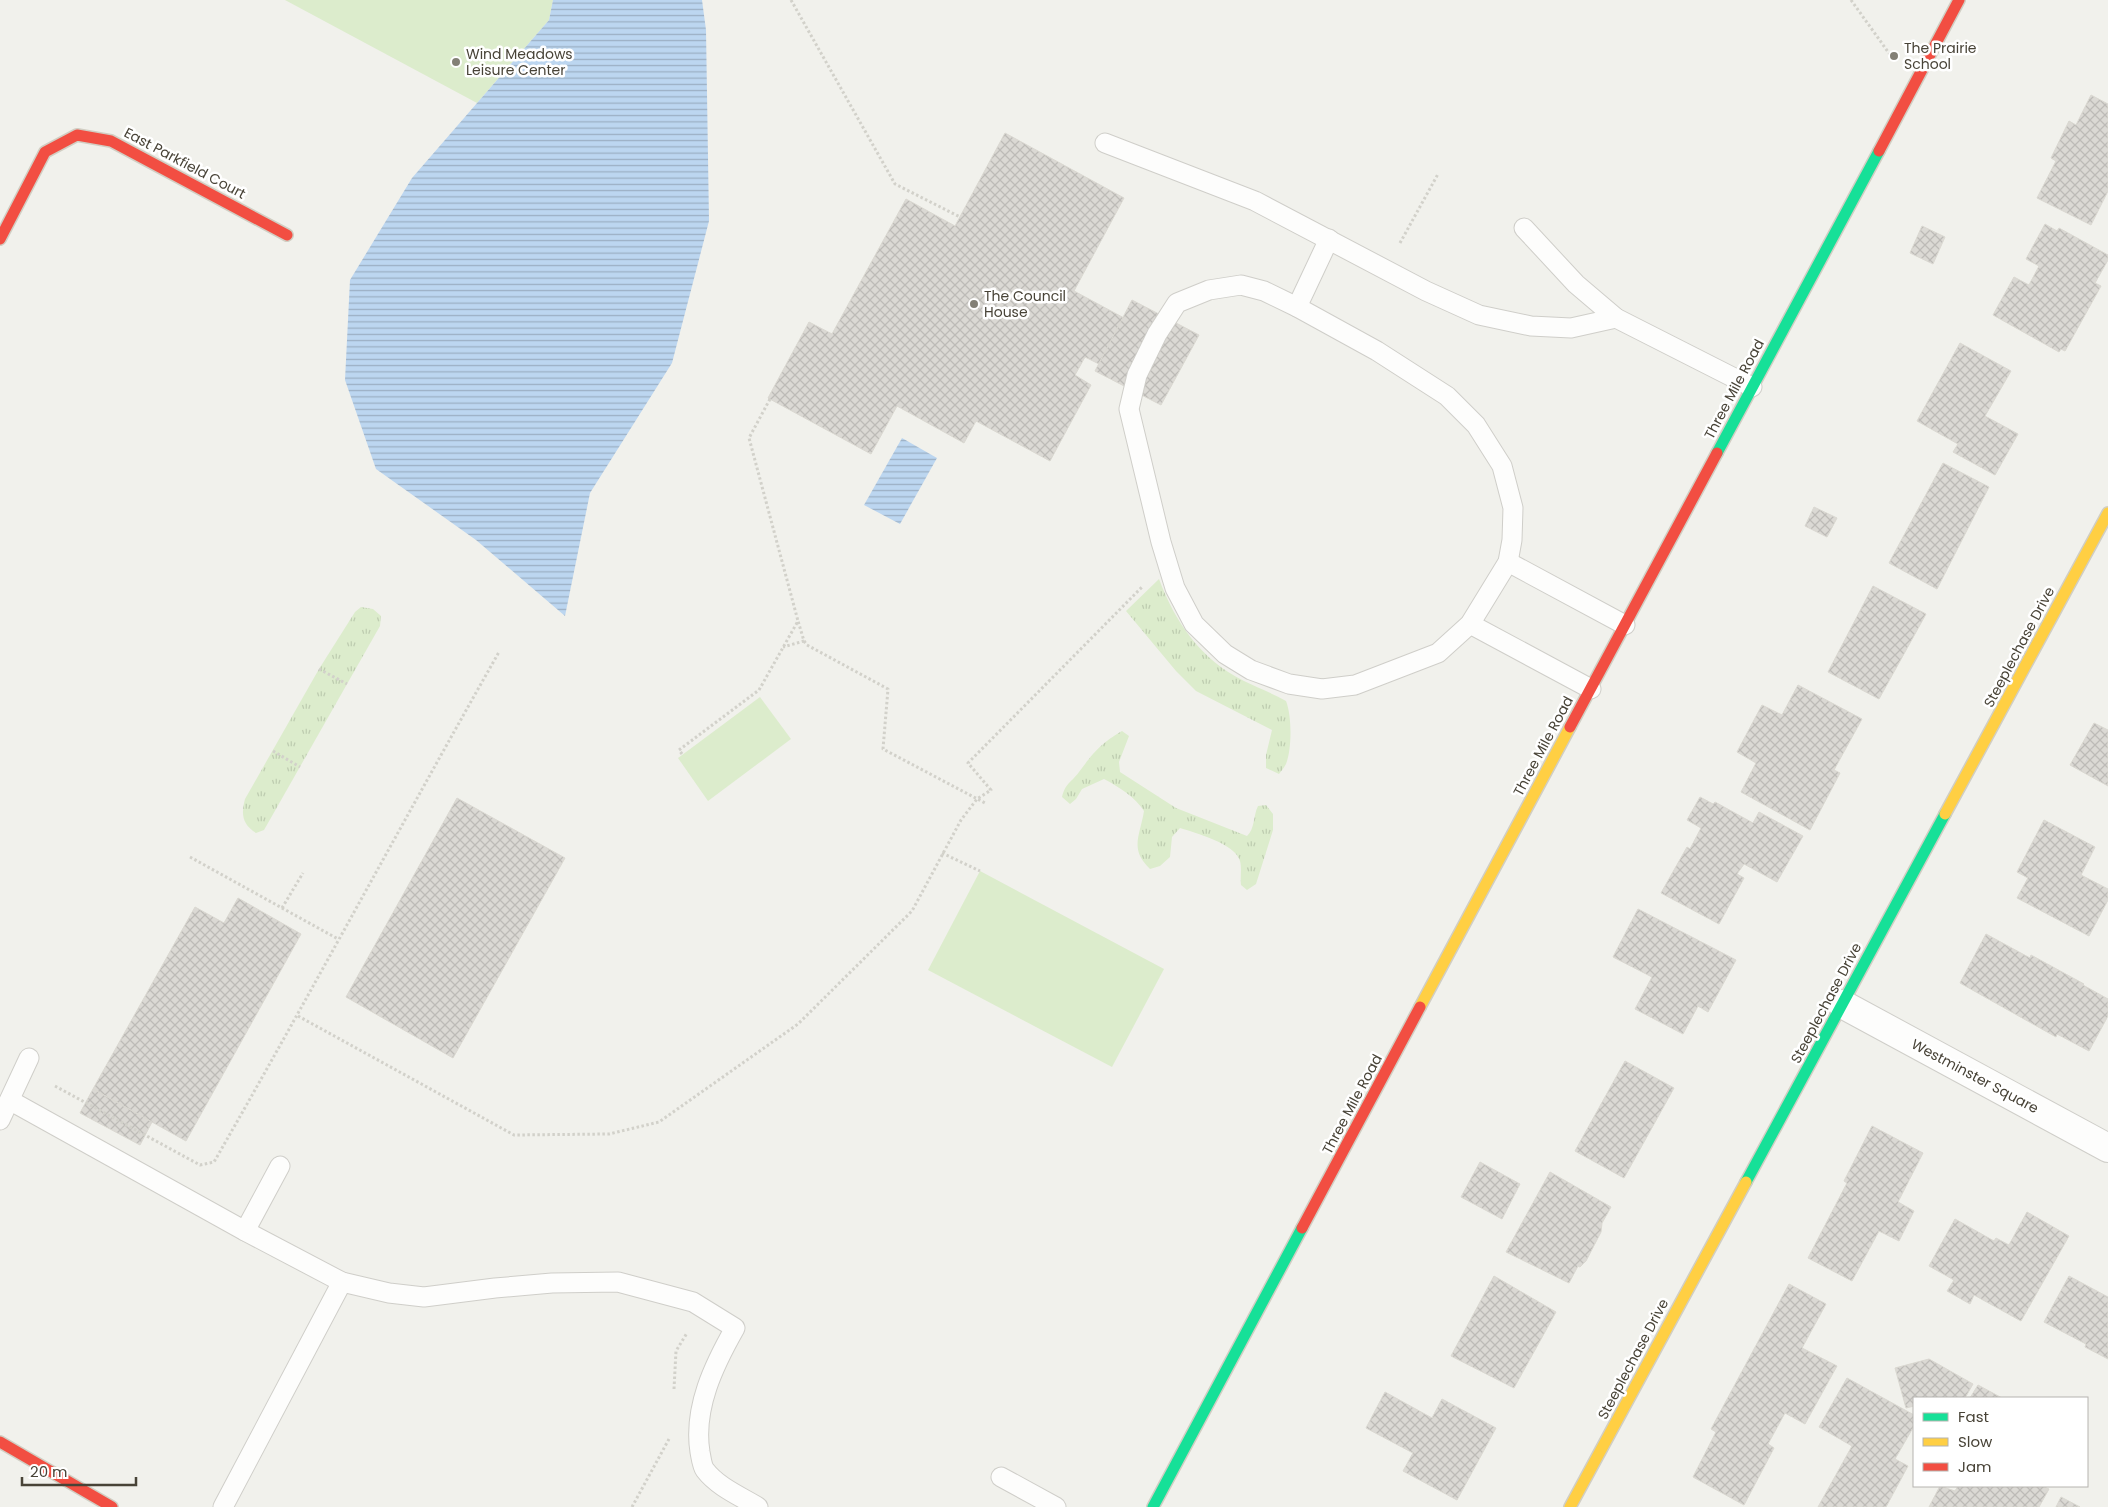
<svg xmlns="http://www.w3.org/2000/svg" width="2108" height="1507" viewBox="0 0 2108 1507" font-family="Poppins,sans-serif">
	<defs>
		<pattern id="grass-tufts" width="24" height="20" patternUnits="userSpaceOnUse" patternTransform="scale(1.25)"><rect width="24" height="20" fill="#dceccc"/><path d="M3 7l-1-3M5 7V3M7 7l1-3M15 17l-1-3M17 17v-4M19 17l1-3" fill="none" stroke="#beccb0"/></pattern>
		<pattern id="water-rules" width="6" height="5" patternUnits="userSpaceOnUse" patternTransform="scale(1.25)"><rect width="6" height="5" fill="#bcd6f0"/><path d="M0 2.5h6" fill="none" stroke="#9bafc3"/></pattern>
		<pattern id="building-cross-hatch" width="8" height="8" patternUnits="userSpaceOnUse" patternTransform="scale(1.25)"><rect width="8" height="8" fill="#dbd9d4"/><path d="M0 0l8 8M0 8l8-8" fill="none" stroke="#bdbbb7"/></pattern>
	</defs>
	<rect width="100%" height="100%" fill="#f1f1ec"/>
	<g fill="url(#grass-tufts)">
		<path d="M1159,579c16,43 42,81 85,102 14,7 28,12 42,20 6,15 6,48 0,63 -2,4 -5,7 -7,10l-13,-6v-13l6,-25 -76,-39 -20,-20 -50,-60z"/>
		<path d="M361,607l12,2 8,7 -1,10 -104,183 -12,21 -8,3c-14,-9 -15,-19 -11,-34l74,-130 36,-57z"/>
		<path d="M1122,731l7,5 -10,26 1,10 56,36 71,28c8,-7 6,-20 11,-30l8,-1 7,9v16l-17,54 -9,6 -6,-5c-1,-7 1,-17 -1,-24 -5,-18 -45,-28 -60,-33l-8,9 -2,20 -10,9 -10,3c-21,-20 -10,-33 -6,-58 -9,-14 -25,-24 -40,-32l-22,10 -6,10 -6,5 -8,-7c4,-15 9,-14 17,-25 15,-20 21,-28 43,-41z"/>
	</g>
	<g fill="#dceccc">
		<polygon points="285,0 553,0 549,20 477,103"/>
		<polygon points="760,697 791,739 708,801 678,758"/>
		<polygon points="980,871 1164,969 1112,1067 928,970"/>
	</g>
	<g fill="url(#water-rules)">
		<polygon points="553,0 702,0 706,30 709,221 672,363 590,493 565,616 476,540 376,469 345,380 350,280 412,178 549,20"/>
		<polygon points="902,438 937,458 900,524 864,505"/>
	</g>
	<g fill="url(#building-cross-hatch)" stroke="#dad8d1">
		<polygon points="2091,95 2108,104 2108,191 2091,225 2037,198 2056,161 2051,158 2069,121 2076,125"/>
		<polygon points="1005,133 1124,198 1074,291 1124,318 1099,364 1085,357 1075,375 1091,385 1050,461 976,421 964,443 897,406 871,454 768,398 809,322 832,334 906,199 955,226"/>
		<polygon points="2045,224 2057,231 2059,228 2108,255 2108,260 2095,283 2101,286 2065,351 2061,349 2059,352 1993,315 2014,277 2029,285 2039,266 2026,259"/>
		<polygon points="1922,226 1945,237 1933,264 1910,253"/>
		<polygon points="1132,300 1199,335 1161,405 1095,371"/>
		<polygon points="1960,343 2011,371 1985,416 2018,434 1995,475 1953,452 1958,444 1917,421"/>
		<polygon points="1943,463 1989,487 1937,589 1889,563"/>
		<polygon points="1814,507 1837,518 1827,537 1805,526"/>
		<polygon points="1873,586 1926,614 1879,699 1828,672"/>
		<polygon points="1798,685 1862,719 1834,770 1840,773 1810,830 1741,792 1756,763 1737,752 1762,705 1782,715"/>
		<polygon points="2094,723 2108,730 2108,786 2070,765"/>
		<polygon points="1700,797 1713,804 1715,802 1753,823 1759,812 1803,836 1777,882 1744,864 1737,874 1744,878 1719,924 1661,893 1687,847 1690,849 1701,828 1687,820"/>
		<polygon points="457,798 565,858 453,1058 346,997"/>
		<polygon points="2044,820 2095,847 2081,875 2108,889 2108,900 2089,936 2017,898 2028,878 2017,872"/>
		<polygon points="238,898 301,934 186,1141 93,1089 195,907 224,923"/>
		<polygon points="1638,909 1736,960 1708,1012 1698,1006 1683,1034 1635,1009 1652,977 1613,957"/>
		<polygon points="1986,934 2030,958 2031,955 2084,984 2083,985 2108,999 2108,1016 2089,1051 2057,1034 2056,1037 1960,983"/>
		<polygon points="1625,1061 1674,1088 1624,1178 1575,1151"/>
		<polygon points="93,1089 152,1122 140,1145 80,1113"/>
		<polygon points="1872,1126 1923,1153 1898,1202 1914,1211 1899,1241 1879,1231 1852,1281 1808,1258 1847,1183 1844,1181"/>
		<polygon points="1480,1162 1520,1184 1502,1219 1461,1197"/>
		<polygon points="1550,1172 1611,1207 1602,1223 1601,1232 1586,1261 1580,1267 1578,1266 1569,1283 1506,1252"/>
		<polygon points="2027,1212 2069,1236 2021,1321 1974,1295 1970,1304 1947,1291 1954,1280 1929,1266 1955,1219 1994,1241 1996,1238 2009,1245"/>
		<polygon points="1494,1276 1556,1312 1514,1388 1451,1356"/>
		<polygon points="2069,1276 2108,1297 2108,1359 2085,1347 2086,1344 2044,1322"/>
		<polygon points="1789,1284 1826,1304 1802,1348 1837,1366 1805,1424 1785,1413 1768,1444 1774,1448 1744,1505 1693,1477 1716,1432 1711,1429"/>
		<polygon points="1929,1359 1973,1384 1965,1398 1914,1398 1914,1406 1906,1408 1895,1368"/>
		<polygon points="1847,1378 1914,1415 1914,1426 1895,1459 1908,1466 1886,1507 1818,1507 1852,1446 1819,1427"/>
		<polygon points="1978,1385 2002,1398 1970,1398"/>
		<polygon points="1385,1392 1432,1418 1442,1399 1496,1428 1457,1500 1403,1471 1413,1453 1366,1428"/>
		<polygon points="1940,1486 1955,1491 1958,1486 2042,1486 2049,1489 2039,1507 1929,1507"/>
		<polygon points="2061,1497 2080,1507 2056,1507"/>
	</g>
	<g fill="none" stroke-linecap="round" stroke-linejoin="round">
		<defs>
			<g id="lane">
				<polyline points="1105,143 1255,201 1426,291 1479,315 1531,326 1571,328 1616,318"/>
				<polyline points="1524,228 1576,284 1616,318 1752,387"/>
				<polygon points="1241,285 1264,291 1297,307 1377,351 1447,396 1476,425 1502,466 1513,508 1512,540 1508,562 1470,624 1438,653 1355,685 1322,689 1289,684 1251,670 1225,654 1194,624 1175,588 1161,542 1129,409 1137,375 1157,334 1177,303 1209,290"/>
				<polyline points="1297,307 1329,239"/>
				<polyline points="1508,562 1625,625"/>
				<polyline points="1470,624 1591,689"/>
				<path d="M11,1101l234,130 97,51 47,11 35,4 71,-9 57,-5 66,-1 75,20 42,26c-21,37 -42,80 -35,124 1,5 2,14 5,18 13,17 35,26 53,37"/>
				<polyline points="0,1120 29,1058"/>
				<polyline points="245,1231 280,1166"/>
				<polyline points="1001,1477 1056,1507"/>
				<polyline points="223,1507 342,1282"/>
			</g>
			<polyline id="street" points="1842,1004 2108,1148"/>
			<g id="fast">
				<polyline points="1717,453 1879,151"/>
				<polyline points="1746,1182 1945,814"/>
				<polyline points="1153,1507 1302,1228"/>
			</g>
			<g id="slow">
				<polyline points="1945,814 2108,513"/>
				<polyline points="1420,1007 1570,727"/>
				<polyline points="1570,1507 1746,1182"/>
			</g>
			<g id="jam">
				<polyline points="1879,151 1959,0"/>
				<polyline points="0,239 45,152 77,135 111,141 287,235"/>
				<polyline points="1570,727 1717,453"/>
				<polyline points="1302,1228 1420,1007"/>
				<polyline points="0,1442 112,1507"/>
			</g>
		</defs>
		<use href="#lane" stroke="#cfcec9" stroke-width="21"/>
		<use href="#street" stroke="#cfcec9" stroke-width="30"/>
		<use href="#fast" stroke="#d1cec3" stroke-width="14"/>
		<use href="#slow" stroke="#d1cec3" stroke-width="14"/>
		<use href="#jam" stroke="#d1cec3" stroke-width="14"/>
		<g stroke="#d2d1ca" stroke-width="3" stroke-dasharray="2.5 2.5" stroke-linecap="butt">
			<polyline points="791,0 895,184 960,217"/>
			<polyline points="1851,0 1891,56"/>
			<polyline points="1400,243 1438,174"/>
			<polyline points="770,399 749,438 798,621"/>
			<polyline points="804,641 807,645 888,689 883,749 985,803"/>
			<polyline points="319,669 347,684"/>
			<polyline points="273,751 300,767"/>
			<polyline points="682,754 679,750 759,690 798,621 804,641 783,647"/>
			<polyline points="942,853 980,871"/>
			<polyline points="190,857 338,939"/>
			<polyline points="282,908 303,873"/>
			<polyline points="298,1016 514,1135 609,1134 659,1122 798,1024 912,911 961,820 977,799 991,790 968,763 1143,586"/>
			<path d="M55,1086l145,79 14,-3c97,-169 189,-341 285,-510"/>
			<polyline points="674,1389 676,1351 687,1333"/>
			<polyline points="632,1507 669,1439"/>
		</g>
		<use href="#lane" stroke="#fdfdfc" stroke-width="19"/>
		<use href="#street" stroke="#fdfdfc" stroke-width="28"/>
		<use href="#fast" stroke="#16e098" stroke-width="11"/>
		<use href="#slow" stroke="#ffcf43" stroke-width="11"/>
		<use href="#jam" stroke="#f24e42" stroke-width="11"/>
	</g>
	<g fill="#838076" stroke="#fff" stroke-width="2">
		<circle cx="1894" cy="56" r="5"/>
		<circle cx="456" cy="62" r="5"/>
		<circle cx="974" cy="304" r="5"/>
	</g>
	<g text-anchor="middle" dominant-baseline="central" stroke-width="5" stroke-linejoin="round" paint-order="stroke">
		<g font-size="14" fill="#484337" stroke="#fff" text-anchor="start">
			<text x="1904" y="48">The Prairie<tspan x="1904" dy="16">School</tspan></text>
			<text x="466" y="54">Wind Meadows<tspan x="466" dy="16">Leisure Center</tspan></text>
			<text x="984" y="296">The Council<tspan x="984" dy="16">House</tspan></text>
		</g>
		<g font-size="14" fill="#484337" stroke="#fff">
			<text transform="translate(185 163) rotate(28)">East Parkfield Court</text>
			<text transform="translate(1734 389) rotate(-62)">Three Mile Road</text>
			<text transform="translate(2019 647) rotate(-62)">Steeplechase Drive</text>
			<text transform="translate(1543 746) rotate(-62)">Three Mile Road</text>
			<text transform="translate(1826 1003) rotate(-62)">Steeplechase Drive</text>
			<text transform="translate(1975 1076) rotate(28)">Westminster Square</text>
			<text transform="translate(1352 1104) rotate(-62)">Three Mile Road</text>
			<text transform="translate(1633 1359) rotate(-62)">Steeplechase Drive</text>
		</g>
	</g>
	<rect x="1913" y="1397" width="175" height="90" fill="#ffffff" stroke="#b6b4af"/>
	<rect x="1923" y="1413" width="25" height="8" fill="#16e098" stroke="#b6b4af"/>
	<text x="1958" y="1422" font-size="15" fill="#484337">Fast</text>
	<rect x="1923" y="1438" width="25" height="8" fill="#ffcf43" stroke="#b6b4af"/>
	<text x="1958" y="1447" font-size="15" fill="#484337">Slow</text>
	<rect x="1923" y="1463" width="25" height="8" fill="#f24e42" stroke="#b6b4af"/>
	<text x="1958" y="1472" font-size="15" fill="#484337">Jam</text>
	<path d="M22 1477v8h114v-8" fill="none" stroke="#484337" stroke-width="2.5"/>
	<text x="30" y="1477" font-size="15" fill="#484337" stroke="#ffffff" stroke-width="4" paint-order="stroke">20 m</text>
</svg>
